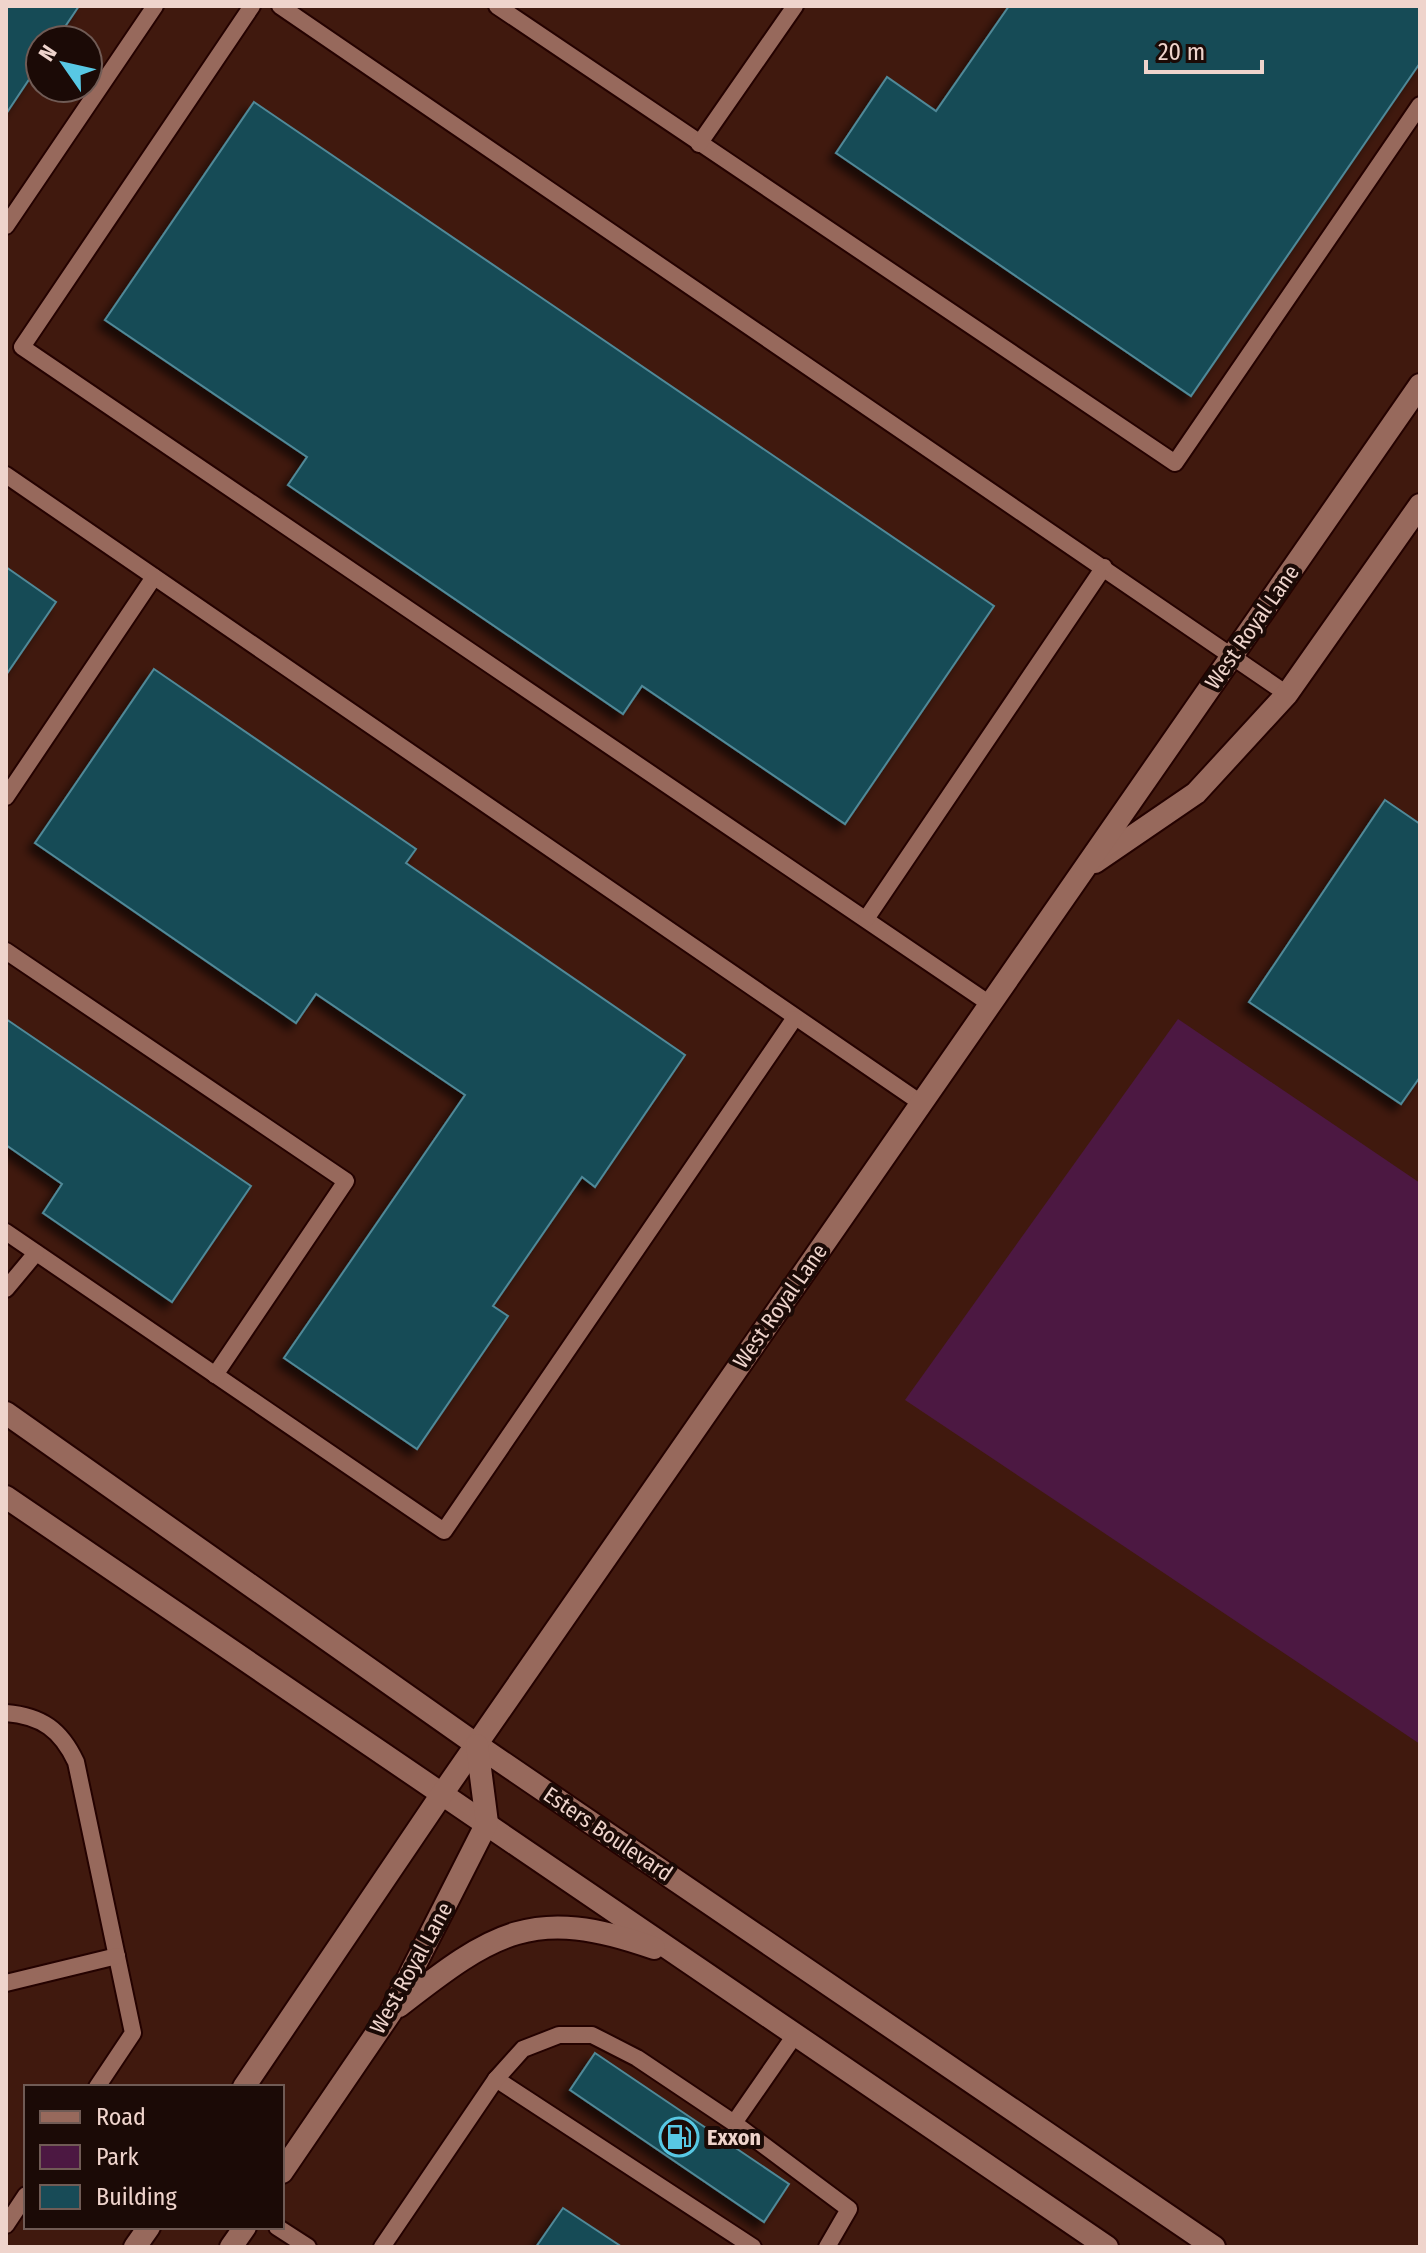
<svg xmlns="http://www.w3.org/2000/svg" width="1426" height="2253" viewBox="0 0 1426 2253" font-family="'Fira Sans Condensed',sans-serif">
	<defs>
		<filter id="shadow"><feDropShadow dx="-7" dy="7" stdDeviation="4" flood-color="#0009"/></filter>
	</defs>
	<rect width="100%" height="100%" fill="#40190e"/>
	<polygon fill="#4c1842" points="1178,1019 1420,1183 1420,1744 905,1400"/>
	<g fill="#184b57" stroke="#508998" stroke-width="2" filter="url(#shadow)">
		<polygon points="6,6 79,6 56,40 40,40 40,63 6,114"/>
		<polygon points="1009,6 1420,6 1420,63 1191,396 836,153 887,77 936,111"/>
		<polygon points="254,102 994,606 845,824 642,686 623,714 288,485 307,457 105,320"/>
		<polygon points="6,567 56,602 6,675"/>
		<polygon points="154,669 416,849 406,863 685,1055 595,1187 582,1177 493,1306 508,1316 417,1449 284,1358 465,1095 316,994 296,1023 35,843"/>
		<polygon points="1385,800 1420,824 1420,1077 1401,1104 1249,1002"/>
		<polygon points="6,1019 251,1186 172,1302 43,1213 62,1184 6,1145"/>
		<polygon points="595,2053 789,2184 764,2222 570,2090"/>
		<polygon points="563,2208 622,2247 536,2247"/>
	</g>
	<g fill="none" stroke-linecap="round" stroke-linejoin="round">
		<defs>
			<g id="service">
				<polyline points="252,6 22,347 990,1004"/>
				<polyline points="280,6 1287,694"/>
				<polyline points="497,6 1175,463 1420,105"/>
				<polyline points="699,144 795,6"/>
				<polyline points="6,226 155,6"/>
				<polyline points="6,475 921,1103"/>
				<polyline points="6,797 154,577"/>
				<polyline points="866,919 1104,567"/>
				<polyline points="6,951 346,1181 215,1375"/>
				<polyline points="6,1232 444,1531 794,1019"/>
				<polyline points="6,1289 36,1253"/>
				<path d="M6,1713c36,3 55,17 70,49l57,271 -36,54"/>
				<polyline points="6,1983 117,1956"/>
				<polyline points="496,2079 753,2247"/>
				<polyline points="734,2123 849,2209 827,2247"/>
				<polyline points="6,2225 26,2195"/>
				<polyline points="277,2227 308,2247"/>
				<polyline points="382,2247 496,2079 523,2049 559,2035 592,2035 637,2058 734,2123 795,2035"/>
			</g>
			<g id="secondary">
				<polyline points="1095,862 1196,793 1287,694 1420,505"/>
				<polyline points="6,1413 477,1745 1214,2247"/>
				<polyline points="6,1497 1107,2247"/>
				<path d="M399,2006c95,-74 134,-101 255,-58"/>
				<polyline points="244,2087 442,1794 1420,385"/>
				<polyline points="282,2172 391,2012 487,1823 477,1745"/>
				<polyline points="135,2247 149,2227"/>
				<polyline points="231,2247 245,2227"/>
			</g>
		</defs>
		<use href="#service" stroke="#240200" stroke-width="20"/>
		<use href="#secondary" stroke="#240200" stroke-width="26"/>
		<use href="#service" stroke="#97695c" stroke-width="16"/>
		<use href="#secondary" stroke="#97695c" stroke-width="22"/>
	</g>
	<defs>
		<symbol id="fuel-ring" viewBox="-11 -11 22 22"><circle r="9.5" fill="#1b0a06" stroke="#58c8e4" stroke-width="1.5"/><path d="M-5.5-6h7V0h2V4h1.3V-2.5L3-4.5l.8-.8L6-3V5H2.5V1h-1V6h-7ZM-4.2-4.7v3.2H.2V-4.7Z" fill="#58c8e4"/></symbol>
	</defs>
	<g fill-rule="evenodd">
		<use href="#fuel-ring" x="657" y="2115" width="44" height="44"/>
	</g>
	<g text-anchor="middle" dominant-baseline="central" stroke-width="8" stroke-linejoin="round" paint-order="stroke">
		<g font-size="22" fill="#efd4cc" stroke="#1b0a06">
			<text transform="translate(1252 627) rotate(-55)">West Royal Lane</text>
			<text transform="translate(780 1306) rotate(-55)">West Royal Lane</text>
			<text transform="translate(608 1834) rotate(34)">Esters Boulevard</text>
			<text transform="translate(411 1968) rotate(-61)">West Royal Lane</text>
		</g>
		<g font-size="22" font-weight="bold" fill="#efd4cc" stroke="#1b0a06" text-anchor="start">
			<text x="707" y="2137">Exxon</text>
		</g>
	</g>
	<rect width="1426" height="2253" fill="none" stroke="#efd4cc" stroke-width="16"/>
	<rect x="24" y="2085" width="260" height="144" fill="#1b0a06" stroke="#705b55" stroke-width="2"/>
	<rect x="40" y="2111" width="40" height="12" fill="#97695c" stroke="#705b55" stroke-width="2"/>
	<text x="96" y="2125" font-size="24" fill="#efd4cc">Road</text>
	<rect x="40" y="2145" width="40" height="24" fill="#4c1842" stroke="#705b55" stroke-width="2"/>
	<text x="96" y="2165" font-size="24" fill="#efd4cc">Park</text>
	<rect x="40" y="2185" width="40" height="24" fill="#184b57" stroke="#705b55" stroke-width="2"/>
	<text x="96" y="2205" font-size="24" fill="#efd4cc">Building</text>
	<g transform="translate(64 64) rotate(304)"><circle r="38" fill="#1b0a06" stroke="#705b55" stroke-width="2"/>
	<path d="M0-6L14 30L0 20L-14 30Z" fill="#58c8e4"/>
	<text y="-12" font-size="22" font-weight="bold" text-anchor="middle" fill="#efd4cc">N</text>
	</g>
	<path d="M1146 60v12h116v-12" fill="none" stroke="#efd4cc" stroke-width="4"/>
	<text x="1158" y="60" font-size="24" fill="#efd4cc" stroke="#1b0a06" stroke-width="6" paint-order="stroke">20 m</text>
</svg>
